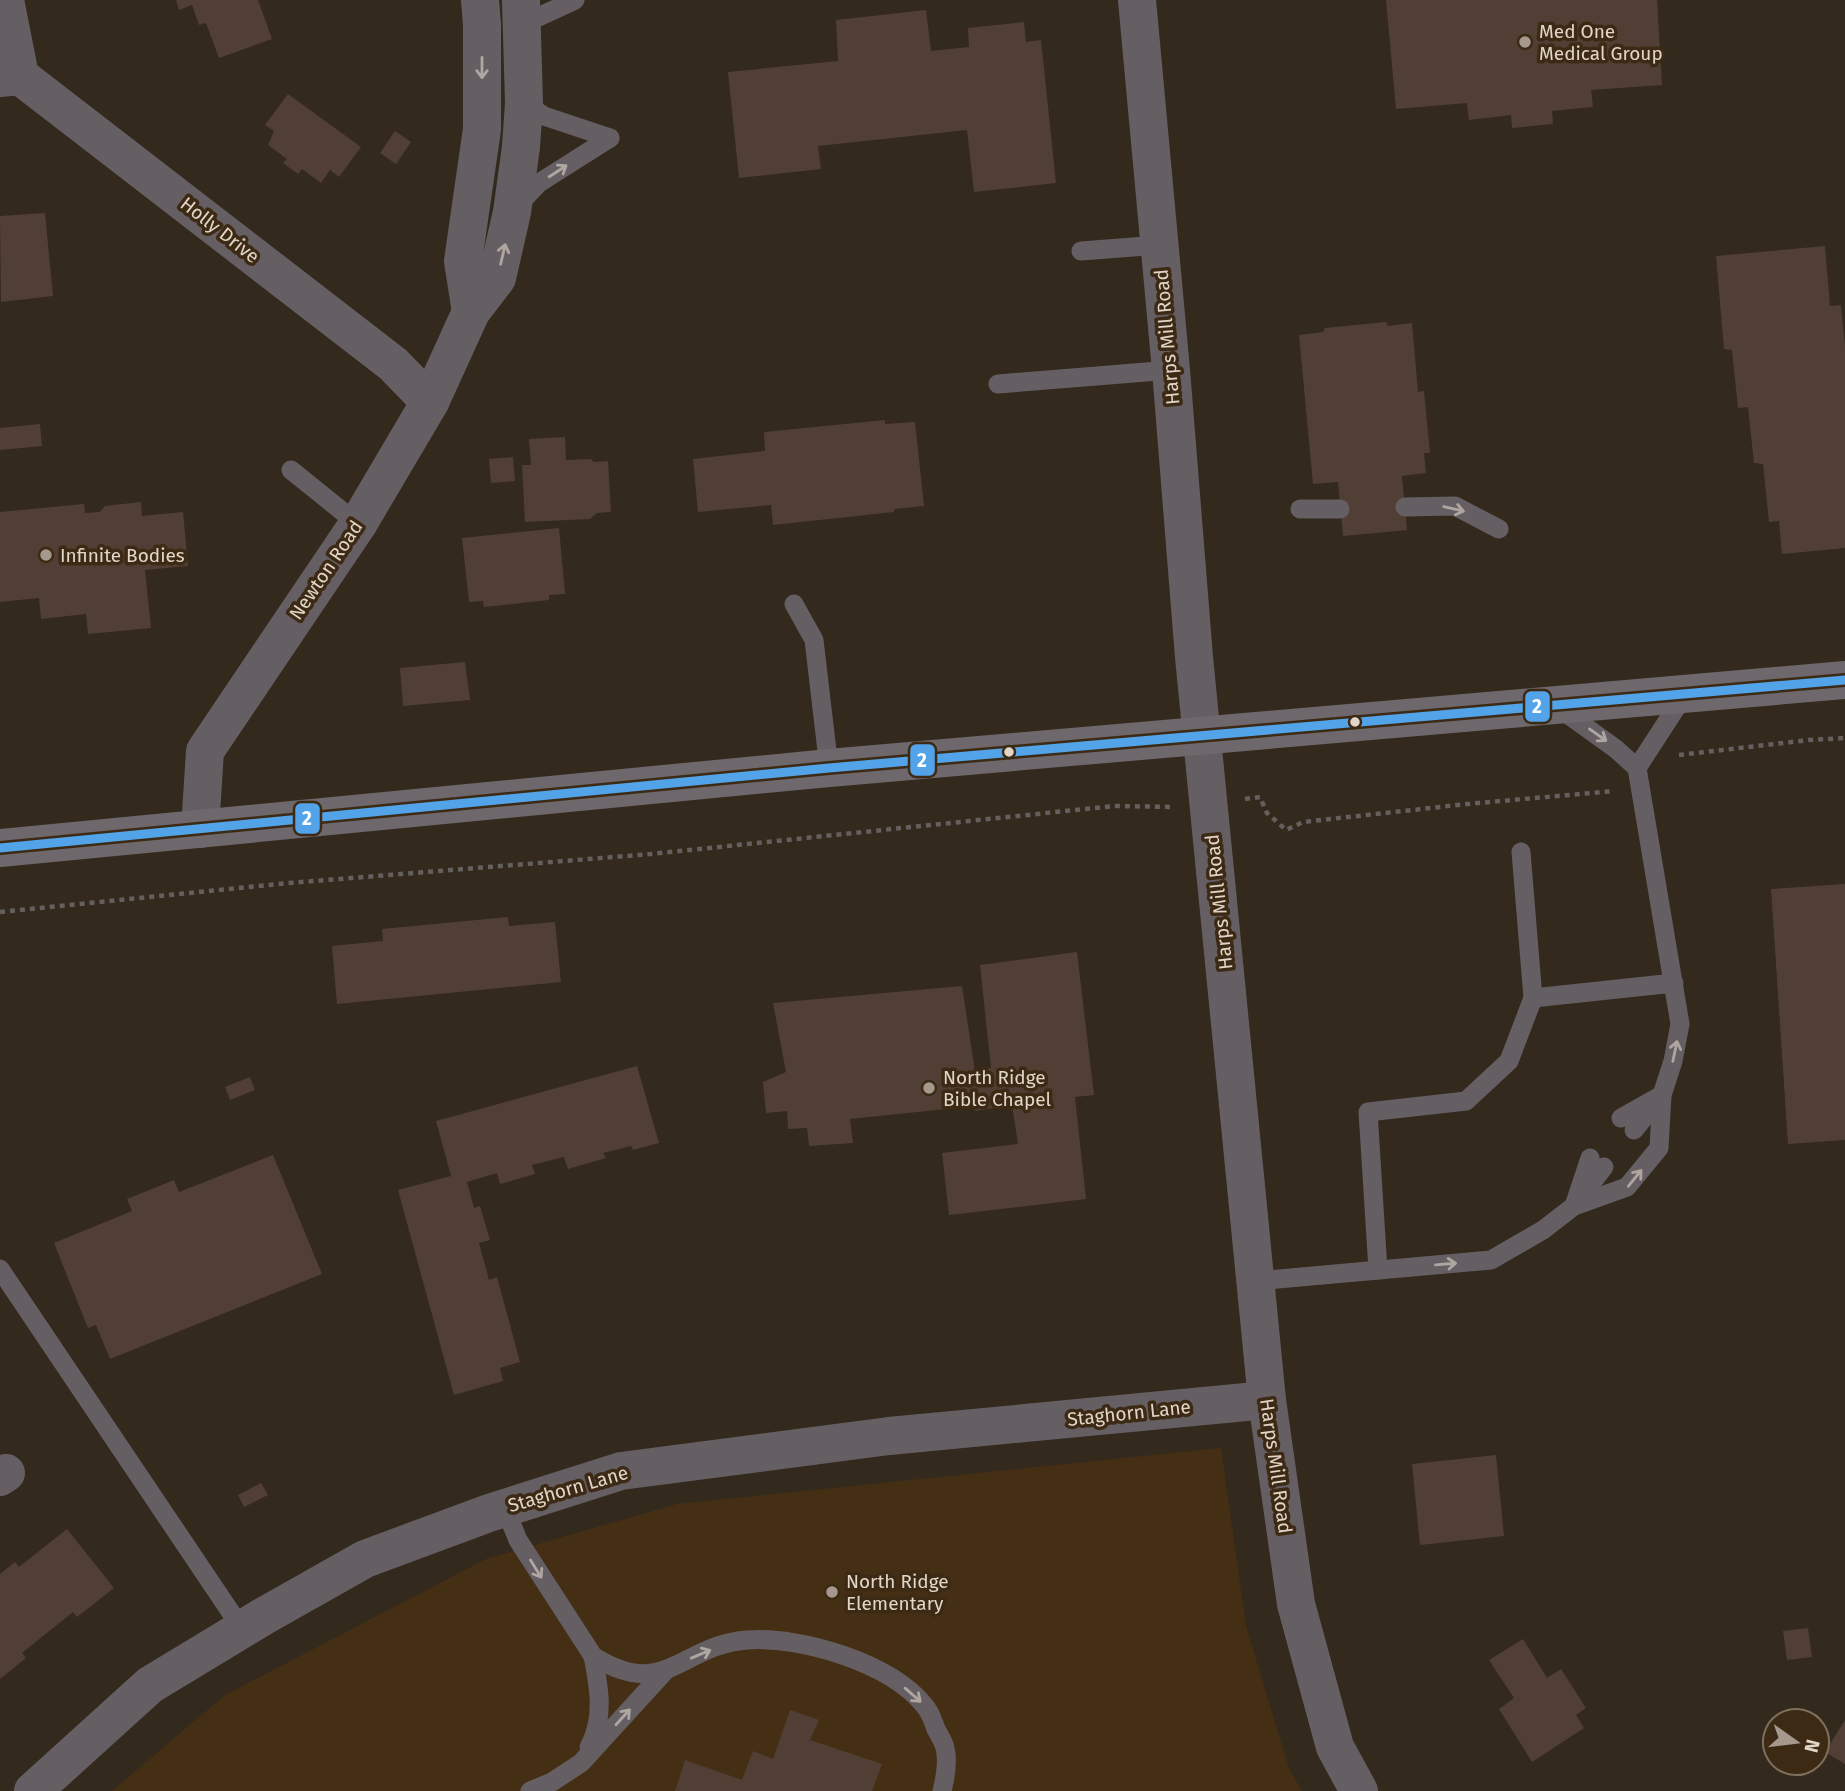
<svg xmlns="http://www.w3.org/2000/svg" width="1845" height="1791" viewBox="0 0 1845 1791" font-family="'Fira Sans',sans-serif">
	<rect width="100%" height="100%" fill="#33291d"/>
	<polygon fill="#442f15" points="1221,1448 1246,1626 1289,1768 1302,1791 112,1791 225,1695 486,1559 677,1504"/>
	<g fill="#513f35">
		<polygon points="176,0 258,0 272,39 219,58 206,23 199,25 192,5 179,10"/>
		<polygon points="1386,0 1657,0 1662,85 1591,90 1593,107 1552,111 1553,124 1512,128 1511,115 1469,120 1467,103 1396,109"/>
		<polygon points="926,10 931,51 969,47 968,28 1024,22 1026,42 1041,40 1056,183 974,192 967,130 818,146 821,169 739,178 728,72 838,61 836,20"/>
		<polygon points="288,94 361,147 339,177 330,170 321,183 302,169 298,174 283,163 287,159 268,145 274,131 265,125"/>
		<polygon points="395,131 411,142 396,164 380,153"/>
		<polygon points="45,213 53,296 1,302 0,216"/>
		<polygon points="1825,246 1830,306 1841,305 1845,346 1845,548 1782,554 1779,521 1769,522 1763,464 1754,463 1748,407 1738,408 1732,350 1724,349 1716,256"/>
		<polygon points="1386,322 1388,326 1412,323 1418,392 1424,391 1430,453 1424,453 1426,473 1402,476 1407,530 1343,536 1338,482 1313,484 1299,335 1323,332 1325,328"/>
		<polygon points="885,420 885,424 915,422 924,506 894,509 894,512 773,525 771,505 698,512 693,459 765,451 764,432"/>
		<polygon points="40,424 42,446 0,450 0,428"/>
		<polygon points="565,437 566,460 591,459 594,462 608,461 611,512 597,513 590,519 525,522 522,465 531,465 529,439"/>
		<polygon points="513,457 515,481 491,483 489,459"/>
		<polygon points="141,502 142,516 183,512 188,566 145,570 151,628 88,634 86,614 41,619 39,598 0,602 0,512 84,504 85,513 100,512 105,506"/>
		<polygon points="559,528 565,594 549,595 549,600 484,607 483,601 469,602 462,538"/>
		<polygon points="465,662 470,700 403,706 400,668"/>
		<polygon points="1845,884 1845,1140 1788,1144 1771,889"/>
		<polygon points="508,917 509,926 555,922 561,982 337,1004 332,946 383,941 382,929"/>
		<polygon points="1077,952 1094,1095 1075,1097 1086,1199 949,1215 942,1153 1018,1144 1012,1105 975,1111 975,1106 850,1119 853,1143 809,1146 807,1128 788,1129 787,1111 766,1113 763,1082 786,1072 773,1003 962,986 975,1071 991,1068 980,965"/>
		<polygon points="637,1066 659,1143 633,1150 631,1146 603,1153 606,1158 568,1169 564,1157 532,1165 535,1174 500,1184 497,1173 467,1182 474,1208 480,1206 490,1240 479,1243 489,1280 497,1277 520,1362 500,1368 503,1381 454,1395 398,1190 451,1176 436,1121"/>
		<polygon points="250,1077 255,1090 230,1100 225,1087"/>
		<polygon points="273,1155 322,1274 110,1359 96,1325 88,1328 54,1243 132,1211 127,1199 174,1180 179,1192"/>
		<polygon points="1496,1455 1504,1536 1420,1545 1412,1464"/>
		<polygon points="261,1483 268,1495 244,1507 238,1495"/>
		<polygon points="67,1529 114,1588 77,1617 73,1612 22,1653 26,1658 0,1679 0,1574 15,1562 19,1567"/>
		<polygon points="1808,1628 1812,1657 1787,1660 1783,1631"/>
		<polygon points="1523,1639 1547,1678 1561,1669 1586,1708 1576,1715 1584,1728 1532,1762 1499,1709 1514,1698 1489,1660"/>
		<polygon points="790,1710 819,1720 810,1740 882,1764 872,1791 675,1791 685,1760 742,1780 753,1751 773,1759"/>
		<polygon points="1845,1720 1845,1764 1825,1752"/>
	</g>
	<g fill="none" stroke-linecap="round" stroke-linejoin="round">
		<g stroke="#655f5e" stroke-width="4.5" stroke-dasharray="5 5" stroke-linecap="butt">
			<polyline points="1679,755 1809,740 1845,738"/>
			<polyline points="1245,799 1260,797 1267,813 1286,830 1303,822 1467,804 1614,791"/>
			<polyline points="0,912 289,883 651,854 1114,806 1173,807"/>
		</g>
		<g stroke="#655f64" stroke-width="19">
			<polyline points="523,24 575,0"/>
			<polyline points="524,103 544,116 610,138"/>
			<polyline points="518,205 539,183 610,138"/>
			<polyline points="1081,251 1159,245"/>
			<polyline points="998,384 1171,370"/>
			<polyline points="291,470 358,524"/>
			<polyline points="1405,507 1455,506 1499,529"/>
			<polyline points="1300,509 1340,509"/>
			<polyline points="794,604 814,640 829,768"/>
			<polyline points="1559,708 1616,749 1637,768 1680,1024 1673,1061 1662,1095 1621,1118"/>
			<polyline points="1637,768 1685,694"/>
			<polyline points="1533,998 1674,983"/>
			<polyline points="1634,1130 1655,1104"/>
			<polyline points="1583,1194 1604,1167"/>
			<polyline points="1574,1206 1627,1187 1659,1148 1662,1095"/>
			<polyline points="0,1269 242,1629"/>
			<polyline points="1378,1270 1368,1112 1466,1101 1509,1061 1533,998 1521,852"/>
			<polyline points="1255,1281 1491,1260 1543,1230 1574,1206 1590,1158"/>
			<path d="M505,1508l13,32 75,116c73,46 88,-12 155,-16 53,-4 142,23 176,65 6,6 9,16 12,24 3,6 8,13 9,19 3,12 0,31 -3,43"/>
			<path d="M589,1747c16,-29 10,-60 4,-91"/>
			<polyline points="530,1791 552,1782 581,1763 665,1671"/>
		</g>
		<g stroke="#655f64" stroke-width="38">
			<polyline points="5,0 20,76"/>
			<polyline points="0,78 20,76 393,364 430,402"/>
			<polyline points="0,1477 6,1473"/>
			<polyline points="33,1791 150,1685 264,1616 365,1559 489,1513 621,1471 889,1436 1267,1400"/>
		</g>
		<g stroke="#655f64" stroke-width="38">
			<polyline points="1137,0 1171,370 1194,657 1267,1400 1296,1604 1335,1747 1359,1791"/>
			<polyline points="471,312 463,261 482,129 482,25 480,0"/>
			<polyline points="200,829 205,751 358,524 430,402 471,312 497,278 512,212 521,147 524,103 521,0"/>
		</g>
		<polyline stroke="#6e676b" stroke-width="38" points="0,848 829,768 1845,680"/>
		<defs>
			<polyline id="bus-1" points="0,848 829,768 1845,680"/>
		</defs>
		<use href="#bus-1" stroke="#3c2a14" stroke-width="14"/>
		<use href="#bus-1" stroke="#53a3e8" stroke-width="9"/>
	</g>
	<defs><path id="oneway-shaft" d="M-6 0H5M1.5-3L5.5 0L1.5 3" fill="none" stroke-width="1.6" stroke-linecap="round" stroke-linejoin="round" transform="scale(1.75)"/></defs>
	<g stroke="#b0a6a1">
		<use href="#oneway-shaft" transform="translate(482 68) rotate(90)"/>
		<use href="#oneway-shaft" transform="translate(558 171) rotate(-33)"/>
		<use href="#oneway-shaft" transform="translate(503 254) rotate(-77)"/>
		<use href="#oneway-shaft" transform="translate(1454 509) rotate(13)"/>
		<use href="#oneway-shaft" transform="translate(1598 735) rotate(35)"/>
		<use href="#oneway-shaft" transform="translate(1675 1051) rotate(-78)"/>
		<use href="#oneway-shaft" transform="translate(1635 1178) rotate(-51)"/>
		<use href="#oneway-shaft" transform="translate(1446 1264) rotate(-5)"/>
		<use href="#oneway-shaft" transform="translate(536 1569) rotate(58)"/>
		<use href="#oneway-shaft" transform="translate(701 1654) rotate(-23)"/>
		<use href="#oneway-shaft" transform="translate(913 1695) rotate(41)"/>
		<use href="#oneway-shaft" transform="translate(623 1717) rotate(-48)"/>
	</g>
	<g fill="#a5998d" stroke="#3c2a14" stroke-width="2.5">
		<circle cx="1525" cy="42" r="7"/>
		<circle cx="46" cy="555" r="7"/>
		<circle cx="929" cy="1088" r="7"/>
		<circle cx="832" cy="1592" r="7"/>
	</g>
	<g fill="#e2d6c9" stroke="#3c2a14" stroke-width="2.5">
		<circle cx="1355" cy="722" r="6"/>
		<circle cx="1009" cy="752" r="6"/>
	</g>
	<g text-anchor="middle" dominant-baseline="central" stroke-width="7" stroke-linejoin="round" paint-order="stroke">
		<g font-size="19" fill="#e2d6c9" stroke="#3c2a14" text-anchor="start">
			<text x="1539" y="31">Med One<tspan x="1539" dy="22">Medical Group</tspan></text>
			<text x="60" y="555">Infinite Bodies</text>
			<text x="943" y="1077">North Ridge<tspan x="943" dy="22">Bible Chapel</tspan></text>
			<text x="846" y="1581">North Ridge<tspan x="846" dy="22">Elementary</tspan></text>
		</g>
		<g font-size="19" fill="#e2d6c9" stroke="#3c2a14">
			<text transform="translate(220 230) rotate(38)">Holly Drive</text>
			<text transform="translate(1167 337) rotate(-95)">Harps Mill Road</text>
			<text transform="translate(326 570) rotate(-56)">Newton Road</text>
			<text transform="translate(1219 902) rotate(-96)">Harps Mill Road</text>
			<text transform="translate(1129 1413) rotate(-6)">Staghorn Lane</text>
			<text transform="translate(1276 1466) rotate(82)">Harps Mill Road</text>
			<text transform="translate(568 1489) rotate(-16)">Staghorn Lane</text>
		</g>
	</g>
	<g stroke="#3c2a14" stroke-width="2.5">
		<rect x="1524" y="690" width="27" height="33" rx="7" fill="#53a3e8"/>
		<rect x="909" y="743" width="27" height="34" rx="7" fill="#53a3e8"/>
		<rect x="294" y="802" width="27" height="33" rx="7" fill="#53a3e8"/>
	</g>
	<g font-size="19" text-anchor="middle" font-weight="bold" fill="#fff">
		<text x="1537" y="713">2</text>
		<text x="922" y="767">2</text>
		<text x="307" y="825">2</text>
	</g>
	<g transform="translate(1796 1742) rotate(104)"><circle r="33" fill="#3c2a14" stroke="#7e6f5c" stroke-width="2"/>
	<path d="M0-5L12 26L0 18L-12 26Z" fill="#a5998d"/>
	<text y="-10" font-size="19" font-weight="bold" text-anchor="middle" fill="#e2d6c9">N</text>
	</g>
</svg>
